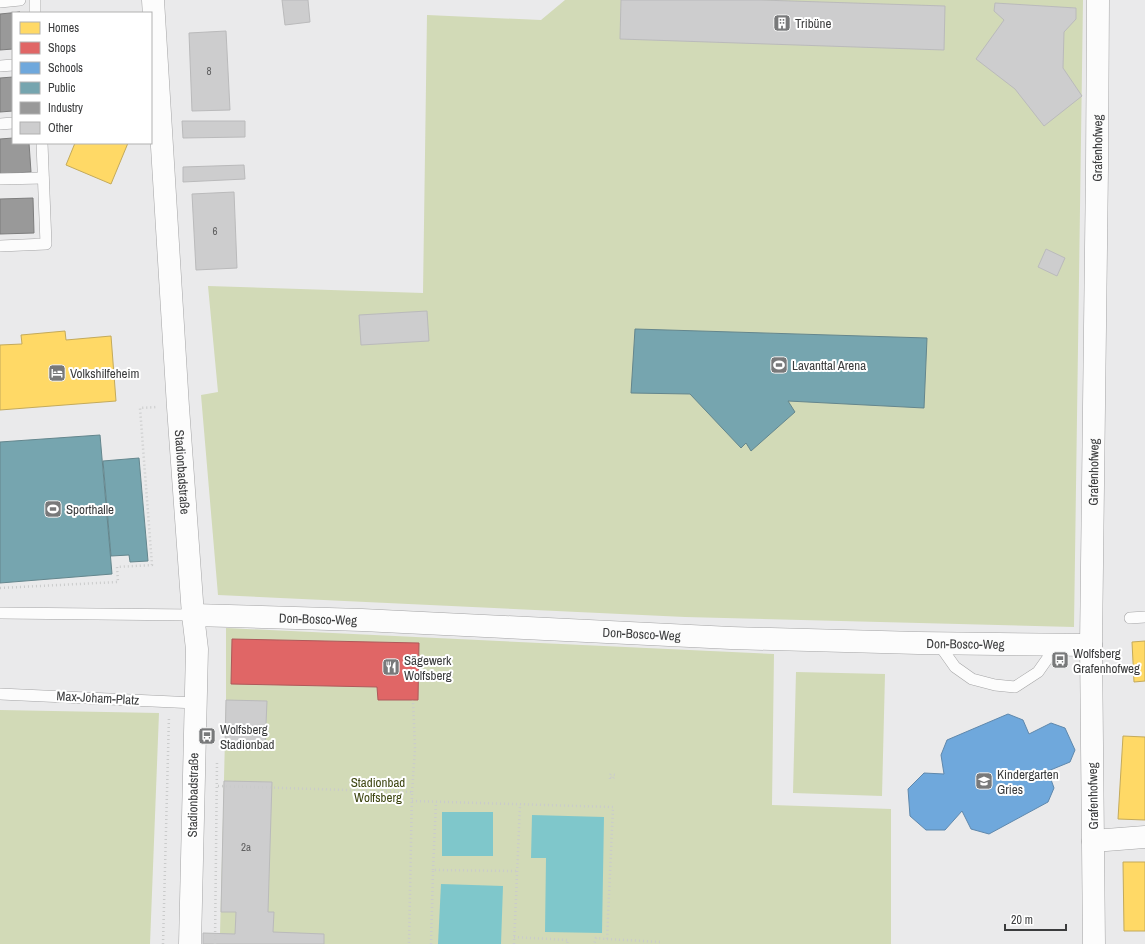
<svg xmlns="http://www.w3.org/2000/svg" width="1145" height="944" viewBox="0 0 1145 944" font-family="'Archivo Narrow',sans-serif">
	<rect width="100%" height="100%" fill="#eaeaeb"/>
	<g fill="#d2dab7">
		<polygon points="565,0 1083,0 1074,627 685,617 218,595 201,395 218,392 208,286 423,293 427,15 541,20"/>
		<polygon points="226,628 774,654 772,805 891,809 891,944 203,944 203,933 220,934 226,700"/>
		<polygon points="796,672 885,674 882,796 793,793"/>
		<polygon points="0,710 159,713 150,944 0,944"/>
	</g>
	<g fill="#7fc7cb">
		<rect x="442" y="812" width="51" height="44"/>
		<polygon points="532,815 604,817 602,933 545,932 546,858 531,858"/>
		<polygon points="441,884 503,886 501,944 438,944"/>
	</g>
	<g fill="#ffd966" stroke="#c4aa5a">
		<polygon points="75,143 128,143 111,184 66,165"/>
		<polygon points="65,331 66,340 111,336 116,401 0,410 0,345 22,344 21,335"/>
		<polygon points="1145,641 1145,681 1134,682 1132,642"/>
		<polygon points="1123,736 1145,737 1145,820 1118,819"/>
		<polygon points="1123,862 1145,862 1145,931 1124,931"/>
	</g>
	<polygon fill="#e06666" stroke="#ae595a" points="232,639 419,643 418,700 378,700 377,687 231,684"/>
	<polygon fill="#6fa8dc" stroke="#5f88ac" points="1008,714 1023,720 1029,734 1051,723 1065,728 1075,750 1070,762 1048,771 1054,788 1048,802 989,834 971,829 962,811 945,830 926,830 910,816 908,789 924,773 944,774 941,755 947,740"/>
	<g fill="#76a5af" stroke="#64868d">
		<polygon points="635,329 927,338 924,408 788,401 795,412 751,451 746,443 741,448 690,394 631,393"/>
		<polygon points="100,435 112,574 0,583 0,442"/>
		<polygon points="139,458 148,561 130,562 129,555 111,556 103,461"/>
	</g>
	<g fill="#999" stroke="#7d7d7d">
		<polygon points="20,12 13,13 13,49 0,50 0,14"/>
		<polygon points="13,77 13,111 0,112 0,78"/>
		<polygon points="13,138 13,143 29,143 31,172 0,174 0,139"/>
		<polygon points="33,198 34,233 0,234 0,199"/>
	</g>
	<g fill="#cdcdce" stroke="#bababb">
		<polygon points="282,0 308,0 310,22 285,25"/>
		<polygon points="621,0 761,0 945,6 944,50 620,39"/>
		<polygon points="995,3 1076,8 1076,19 1064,32 1063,68 1082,96 1044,126 1015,89 976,59 1004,20 994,11"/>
		<polygon points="226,31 230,110 192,111 189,33"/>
		<polygon points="182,121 245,121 245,137 183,138"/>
		<polygon points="244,165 245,179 183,182 183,167"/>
		<polygon points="234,192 237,268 196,270 192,194"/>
		<polygon points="1046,249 1065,258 1057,276 1038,267"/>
		<polygon points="427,311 429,341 361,345 359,315"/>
		<polygon points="226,700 267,701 265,747 225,746"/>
		<polygon points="224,781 272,782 268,912 274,912 273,932 324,934 324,944 203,944 203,933 235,934 236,912 221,912"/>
	</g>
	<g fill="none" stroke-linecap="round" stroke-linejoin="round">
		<defs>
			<g id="lane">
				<polyline points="35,0 35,13"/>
				<polyline points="0,2 20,0"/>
				<polyline points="0,66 13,65"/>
				<polyline points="0,124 13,123"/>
				<polyline points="0,179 43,178"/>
				<polyline points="0,246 46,244 42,143"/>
				<polyline points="0,613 193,615"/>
				<polyline points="1130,618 1145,617"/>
				<polyline points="938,643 955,667 972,679 995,685 1015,687 1038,672 1057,645"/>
				<polyline points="0,694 196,703"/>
			</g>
			<g id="street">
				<path id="s1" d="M153,0l25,407 15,208 4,34 -7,295"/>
				<path id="s2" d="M193,615l169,5 369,18 187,5 173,2"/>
				<polyline points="1093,841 1145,837"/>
				<path id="s3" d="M1094,944l-3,-299 6,-477 1,-168"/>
			</g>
		</defs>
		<use href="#lane" stroke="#a4a4a5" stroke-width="12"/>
		<use href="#street" stroke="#a4a4a5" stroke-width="23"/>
		<g stroke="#cacbcb" stroke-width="2.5" stroke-dasharray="1 3" stroke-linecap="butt">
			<polyline points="0,588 118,582 117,567 152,565 140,408 157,407"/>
			<path d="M610,779c0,-2 0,-4 1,-5l4,1 -2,4 -3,-2"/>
			<polyline points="218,786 412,792 409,944"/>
			<polyline points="412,792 415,749 413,700"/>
			<polyline points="412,801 613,807 607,939 596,938 594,944"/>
			<polyline points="433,870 436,802"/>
			<polyline points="514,937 568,940 567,944"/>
			<polyline points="607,939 662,942"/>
			<polyline points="163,944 169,716"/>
			<polyline points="215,944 217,761"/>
			<polyline points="431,944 433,870 517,871"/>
			<polyline points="514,944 520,805"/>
		</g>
		<use href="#lane" stroke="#fcfcfc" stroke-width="11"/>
		<use href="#street" stroke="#fcfcfc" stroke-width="22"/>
	</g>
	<defs>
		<symbol id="building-square" viewBox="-11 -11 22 22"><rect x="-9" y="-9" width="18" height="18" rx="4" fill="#78797a" stroke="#fff"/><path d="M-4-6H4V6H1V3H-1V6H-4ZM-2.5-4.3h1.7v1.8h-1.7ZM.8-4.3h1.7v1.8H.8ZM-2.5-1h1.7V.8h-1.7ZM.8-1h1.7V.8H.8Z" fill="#fff"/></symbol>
		<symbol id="stadium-square" viewBox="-11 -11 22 22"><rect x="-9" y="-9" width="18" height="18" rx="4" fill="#78797a" stroke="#fff"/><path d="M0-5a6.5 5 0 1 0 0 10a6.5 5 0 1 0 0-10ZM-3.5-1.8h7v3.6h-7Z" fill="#fff"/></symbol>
		<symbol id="hotel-square" viewBox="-11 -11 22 22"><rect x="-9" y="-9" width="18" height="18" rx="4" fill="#78797a" stroke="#fff"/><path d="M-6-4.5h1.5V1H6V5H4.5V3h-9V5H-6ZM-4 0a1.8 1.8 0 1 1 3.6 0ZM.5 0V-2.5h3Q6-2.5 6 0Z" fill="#fff"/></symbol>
		<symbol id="bus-square" viewBox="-11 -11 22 22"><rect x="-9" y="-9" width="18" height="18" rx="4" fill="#78797a" stroke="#fff"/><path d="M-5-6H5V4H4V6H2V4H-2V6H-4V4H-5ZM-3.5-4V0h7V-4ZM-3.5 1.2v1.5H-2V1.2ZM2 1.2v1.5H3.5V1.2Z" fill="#fff"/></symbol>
		<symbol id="restaurant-square" viewBox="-11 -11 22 22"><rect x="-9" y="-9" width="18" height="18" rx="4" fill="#78797a" stroke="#fff"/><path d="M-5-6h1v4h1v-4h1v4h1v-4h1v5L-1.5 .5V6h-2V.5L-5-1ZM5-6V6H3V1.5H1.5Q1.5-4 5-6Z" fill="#fff"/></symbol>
		<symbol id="school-square" viewBox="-11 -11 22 22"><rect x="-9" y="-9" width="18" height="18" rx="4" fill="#78797a" stroke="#fff"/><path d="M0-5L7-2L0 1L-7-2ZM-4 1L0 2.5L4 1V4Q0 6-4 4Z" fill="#fff"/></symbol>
	</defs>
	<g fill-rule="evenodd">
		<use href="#building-square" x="772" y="13" width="20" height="20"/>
		<use href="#stadium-square" x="769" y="355" width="20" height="20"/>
		<use href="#hotel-square" x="47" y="363" width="20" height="20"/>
		<use href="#stadium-square" x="43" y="499" width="20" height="20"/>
		<use href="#bus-square" x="1050" y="650" width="20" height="20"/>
		<use href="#restaurant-square" x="381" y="657" width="20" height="20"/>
		<use href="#bus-square" x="197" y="726" width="20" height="20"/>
		<use href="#school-square" x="974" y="771" width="20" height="20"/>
	</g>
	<g text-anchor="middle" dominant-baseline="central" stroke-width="4" stroke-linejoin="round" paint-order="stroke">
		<g font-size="11" fill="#606061">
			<text x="209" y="71">8</text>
			<text x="215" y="231">6</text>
			<text x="246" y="847">2a</text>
		</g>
		<g font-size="13" fill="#3b3c3d" stroke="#fff" text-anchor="start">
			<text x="795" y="23">Tribüne</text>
			<text x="792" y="365">Lavanttal Arena</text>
			<text x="70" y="373">Volkshilfeheim</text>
			<text x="66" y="509">Sporthalle</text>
			<text x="1073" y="653">Wolfsberg<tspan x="1073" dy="15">Grafenhofweg</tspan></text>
			<text x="404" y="660">Sägewerk<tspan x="404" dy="15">Wolfsberg</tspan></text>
			<text x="220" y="729">Wolfsberg<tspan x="220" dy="15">Stadionbad</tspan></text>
			<text x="997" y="774">Kindergarten<tspan x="997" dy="15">Gries</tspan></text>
		</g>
		<g font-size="13" fill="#3b3c3d" stroke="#fff">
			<text stroke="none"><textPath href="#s3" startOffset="796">Grafenhofweg</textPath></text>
			<text stroke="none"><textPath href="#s1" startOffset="473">Stadionbadstraße</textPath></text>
			<text stroke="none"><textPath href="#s3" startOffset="472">Grafenhofweg</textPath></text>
			<text stroke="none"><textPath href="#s2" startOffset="125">Don-Bosco-Weg</textPath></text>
			<text stroke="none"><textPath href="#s2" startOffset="449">Don-Bosco-Weg</textPath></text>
			<text stroke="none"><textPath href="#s2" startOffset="773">Don-Bosco-Weg</textPath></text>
			<text transform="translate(98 698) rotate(3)">Max-Joham-Platz</text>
			<text transform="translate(193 795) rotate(-89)">Stadionbadstraße</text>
			<text transform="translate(1093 796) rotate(-91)">Grafenhofweg</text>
		</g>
		<g font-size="13" fill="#3e4611" stroke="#fff">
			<text x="378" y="782">Stadionbad<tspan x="378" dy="15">Wolfsberg</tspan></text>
		</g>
	</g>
	<rect x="12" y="12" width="140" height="132" fill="#ffffff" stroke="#b1b1b1"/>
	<rect x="20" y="22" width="20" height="12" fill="#ffd966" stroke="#b1b1b1"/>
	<text x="48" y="32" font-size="12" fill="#3b3c3d">Homes</text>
	<rect x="20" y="42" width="20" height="12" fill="#e06666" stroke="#b1b1b1"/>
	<text x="48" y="52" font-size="12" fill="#3b3c3d">Shops</text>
	<rect x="20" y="62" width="20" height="12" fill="#6fa8dc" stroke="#b1b1b1"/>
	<text x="48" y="72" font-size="12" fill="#3b3c3d">Schools</text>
	<rect x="20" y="82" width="20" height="12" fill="#76a5af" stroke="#b1b1b1"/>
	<text x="48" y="92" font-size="12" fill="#3b3c3d">Public</text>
	<rect x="20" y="102" width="20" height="12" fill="#999999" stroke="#b1b1b1"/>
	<text x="48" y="112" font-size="12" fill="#3b3c3d">Industry</text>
	<rect x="20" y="122" width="20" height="12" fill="#cdcdce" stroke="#b1b1b1"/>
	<text x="48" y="132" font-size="12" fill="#3b3c3d">Other</text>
	<path d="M1005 924v6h61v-6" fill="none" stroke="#3b3c3d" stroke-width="2"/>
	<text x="1011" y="924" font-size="12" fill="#3b3c3d" stroke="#ffffff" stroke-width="3" paint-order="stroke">20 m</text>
</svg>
